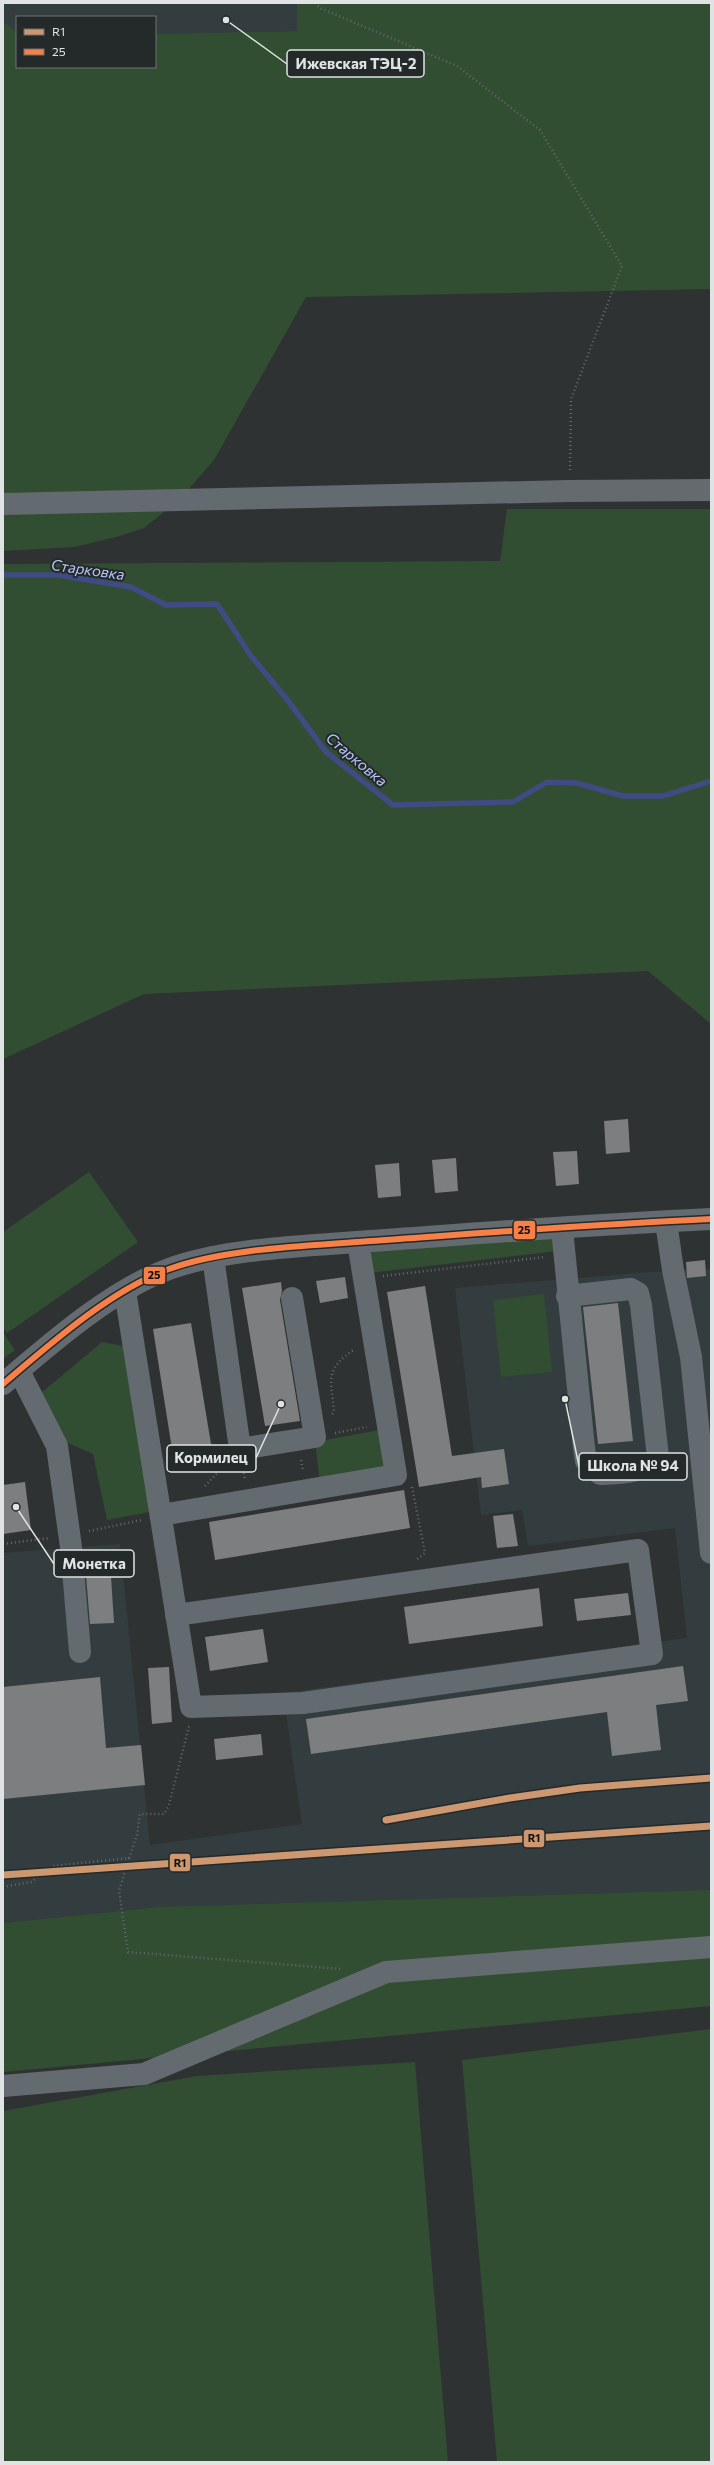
<svg xmlns="http://www.w3.org/2000/svg" width="714" height="2465" viewBox="0 0 714 2465" font-family="Commissioner,sans-serif">
	<rect width="100%" height="100%" fill="#2f3233"/>
	<g fill="#333d3f">
		<polygon points="3,3 297,3 298,31 155,34 155,17 17,17 17,32 3,22"/>
		<polygon points="711,1269 711,1890 159,1907 3,1923 3,1553 120,1544 150,1845 302,1824 283,1693 687,1638 675,1528 528,1546 522,1510 481,1515 455,1288 649,1272"/>
	</g>
	<g fill="#324e32">
		<polygon points="297,3 711,3 711,289 306,297 214,460 180,499 144,528 116,537 74,547 3,551 3,22 17,32 17,67 155,67 155,34 297,31"/>
		<polygon points="507,509 711,509 711,1024 648,971 144,994 3,1059 3,564 500,561"/>
		<polygon points="89,1172 138,1242 7,1333 3,1327 3,1232"/>
		<polygon points="556,1234 557,1251 369,1273 365,1248"/>
		<polygon points="544,1294 552,1372 501,1377 493,1300"/>
		<polygon points="3,1332 15,1350 3,1359"/>
		<polygon points="102,1342 128,1347 154,1511 107,1520 93,1454 66,1442 40,1394"/>
		<polygon points="379,1430 386,1471 320,1482 315,1442"/>
		<polygon points="711,1890 711,2006 3,2072 3,1923 159,1907"/>
		<polygon points="711,2029 711,2462 497,2462 462,2060"/>
		<polygon points="415,2062 448,2462 3,2462 3,2111 197,2076"/>
	</g>
	<g fill="none" stroke-linecap="round" stroke-linejoin="round">
		<polyline stroke="#3f4b82" stroke-width="5.5" points="3,575 58,575 131,587 166,605 217,604 251,656 286,698 326,752 393,805 513,802 547,782 577,783 623,796 663,796 711,781"/>
	</g>
	<g fill="#7d7e7f">
		<polygon points="628,1119 630,1152 606,1154 604,1121"/>
		<polygon points="577,1151 579,1184 556,1186 553,1152"/>
		<polygon points="456,1158 458,1191 435,1193 432,1160"/>
		<polygon points="399,1163 401,1196 378,1198 375,1165"/>
		<polygon points="705,1260 706,1276 687,1278 686,1262"/>
		<polygon points="345,1277 348,1298 320,1303 316,1281"/>
		<polygon points="281,1282 282,1291 280,1300 300,1421 265,1426 242,1288"/>
		<polygon points="425,1286 452,1456 504,1449 509,1484 482,1488 481,1477 419,1487 387,1292"/>
		<polygon points="618,1303 633,1441 598,1444 583,1307"/>
		<polygon points="191,1323 214,1462 175,1468 153,1329"/>
		<polygon points="25,1482 31,1530 3,1534 3,1485"/>
		<polygon points="404,1490 410,1528 215,1560 209,1522"/>
		<polygon points="513,1514 518,1546 497,1548 493,1516"/>
		<polygon points="110,1561 114,1623 90,1624 85,1563"/>
		<polygon points="539,1588 543,1626 409,1644 404,1607"/>
		<polygon points="628,1593 631,1615 577,1621 574,1599"/>
		<polygon points="263,1629 268,1662 210,1671 205,1637"/>
		<polygon points="683,1666 688,1701 656,1705 661,1750 612,1756 607,1712 311,1754 306,1719"/>
		<polygon points="169,1667 172,1722 152,1724 148,1668"/>
		<polygon points="100,1677 106,1748 141,1745 145,1785 3,1799 3,1687"/>
		<polygon points="261,1734 263,1755 216,1760 214,1739"/>
	</g>
	<g fill="none" stroke-linecap="round" stroke-linejoin="round">
		<g stroke="#63686c" stroke-width="2.5" stroke-dasharray="1 3" stroke-linecap="butt">
			<polyline points="315,3 320,8 457,66 540,130 622,266 571,399 570,472"/>
			<polyline points="383,1276 545,1257"/>
			<path d="M332,1414l2,-2c-3,-34 -10,-42 21,-63"/>
			<polyline points="335,1433 367,1427"/>
			<polyline points="301,1460 303,1471"/>
			<polyline points="243,1469 245,1480"/>
			<polyline points="205,1486 226,1464"/>
			<polyline points="412,1487 425,1553 416,1560"/>
			<polyline points="89,1531 142,1520"/>
			<polyline points="3,1544 50,1538"/>
			<polyline points="129,1858 119,1891 128,1952 341,1969"/>
			<polyline points="3,1887 31,1882 53,1866 129,1858 137,1835 140,1814 164,1814 169,1805 189,1726"/>
		</g>
		<g stroke="#636b70" stroke-width="22">
			<polyline points="3,504 569,491 711,490"/>
			<polyline points="666,1222 673,1270 691,1357 711,1553"/>
			<path d="M562,1229l22,219 2,13 14,13c22,-1 41,0 58,-17l-17,-152 -3,-12 -7,-4 -64,7"/>
			<polyline points="213,1257 240,1449 315,1437 292,1298"/>
			<polyline points="125,1291 191,1707 303,1703 652,1654 638,1550 176,1615"/>
			<polyline points="19,1371 57,1446 71,1547 80,1652"/>
			<path d="M3,1384c47,-40 108,-94 166,-115 57,-21 139,-23 201,-28 113,-8 227,-17 341,-22"/>
			<polyline points="161,1515 396,1475 358,1242"/>
			<polyline points="3,2086 144,2074 386,1972 711,1947"/>
		</g>
		<defs>
			<path id="bus-1" d="M3,1384c47,-40 108,-94 166,-115 57,-21 139,-23 201,-28 113,-8 227,-17 341,-22"/>
		</defs>
		<use href="#bus-1" stroke="#24292a" stroke-width="9"/>
		<use href="#bus-1" stroke="#f78048" stroke-width="6"/>
		<defs>
			<g id="rail-1">
				<polyline points="386,1820 510,1798 580,1788 711,1778"/>
				<polyline points="3,1875 711,1826"/>
			</g>
		</defs>
		<use href="#rail-1" stroke="#24292a" stroke-width="10"/>
		<use href="#rail-1" stroke="#cd976f" stroke-width="7"/>
	</g>
	<g text-anchor="middle" dominant-baseline="central" stroke-width="4" stroke-linejoin="round" paint-order="stroke">
		<g font-size="15" font-style="italic" fill="#b9c7fe" stroke="#24292a">
			<text transform="translate(88 569) rotate(8)">Старковка</text>
			<text transform="translate(357 759) rotate(40)">Старковка</text>
		</g>
	</g>
	<path fill="none" stroke="#e0e3e4" stroke-width="1.5" d="M226 20L287 64M281 1404L256 1458M565 1399L579 1466M16 1507L54 1564"/>
	<g fill="#e0e3e4" stroke="#24292a" stroke-width="1.5">
		<circle cx="226" cy="20" r="4"/>
		<circle cx="281" cy="1404" r="4"/>
		<circle cx="565" cy="1399" r="4"/>
		<circle cx="16" cy="1507" r="4"/>
	</g>
	<g fill="#24292a" stroke="#e0e3e4" stroke-width="1.5">
		<rect x="287" y="50" width="137" height="27" rx="4"/>
		<rect x="167" y="1445" width="89" height="27" rx="4"/>
		<rect x="579" y="1453" width="108" height="27" rx="4"/>
		<rect x="54" y="1550" width="80" height="27" rx="4"/>
	</g>
	<g font-size="15" text-anchor="middle" font-weight="bold" fill="#e0e3e4">
		<text x="356" y="69">Ижевская ТЭЦ-2</text>
		<text x="211" y="1463">Кормилец</text>
		<text x="633" y="1471">Школа № 94</text>
		<text x="94" y="1569">Монетка</text>
	</g>
	<g stroke="#24292a" stroke-width="1.5">
		<rect x="513" y="1220" width="23" height="20" rx="4" fill="#f78048"/>
		<rect x="143" y="1266" width="23" height="19" rx="4" fill="#f78048"/>
		<rect x="523" y="1829" width="22" height="19" rx="4" fill="#cd976f"/>
		<rect x="169" y="1853" width="22" height="19" rx="4" fill="#cd976f"/>
	</g>
	<g font-size="11" text-anchor="middle" font-weight="bold" fill="#111">
		<text x="524" y="1234">25</text>
		<text x="154" y="1279">25</text>
		<text x="534" y="1842">R1</text>
		<text x="180" y="1867">R1</text>
	</g>
	<rect width="714" height="2465" fill="none" stroke="#e0e3e4" stroke-width="8"/>
	<rect x="16" y="16" width="140" height="52" fill="#24292a" stroke="#6f7374"/>
	<rect x="24" y="29" width="20" height="6" fill="#cd976f" stroke="#6f7374"/>
	<text x="52" y="36" font-size="12" fill="#e0e3e4">R1</text>
	<rect x="24" y="49" width="20" height="6" fill="#f78048" stroke="#6f7374"/>
	<text x="52" y="56" font-size="12" fill="#e0e3e4">25</text>
</svg>
